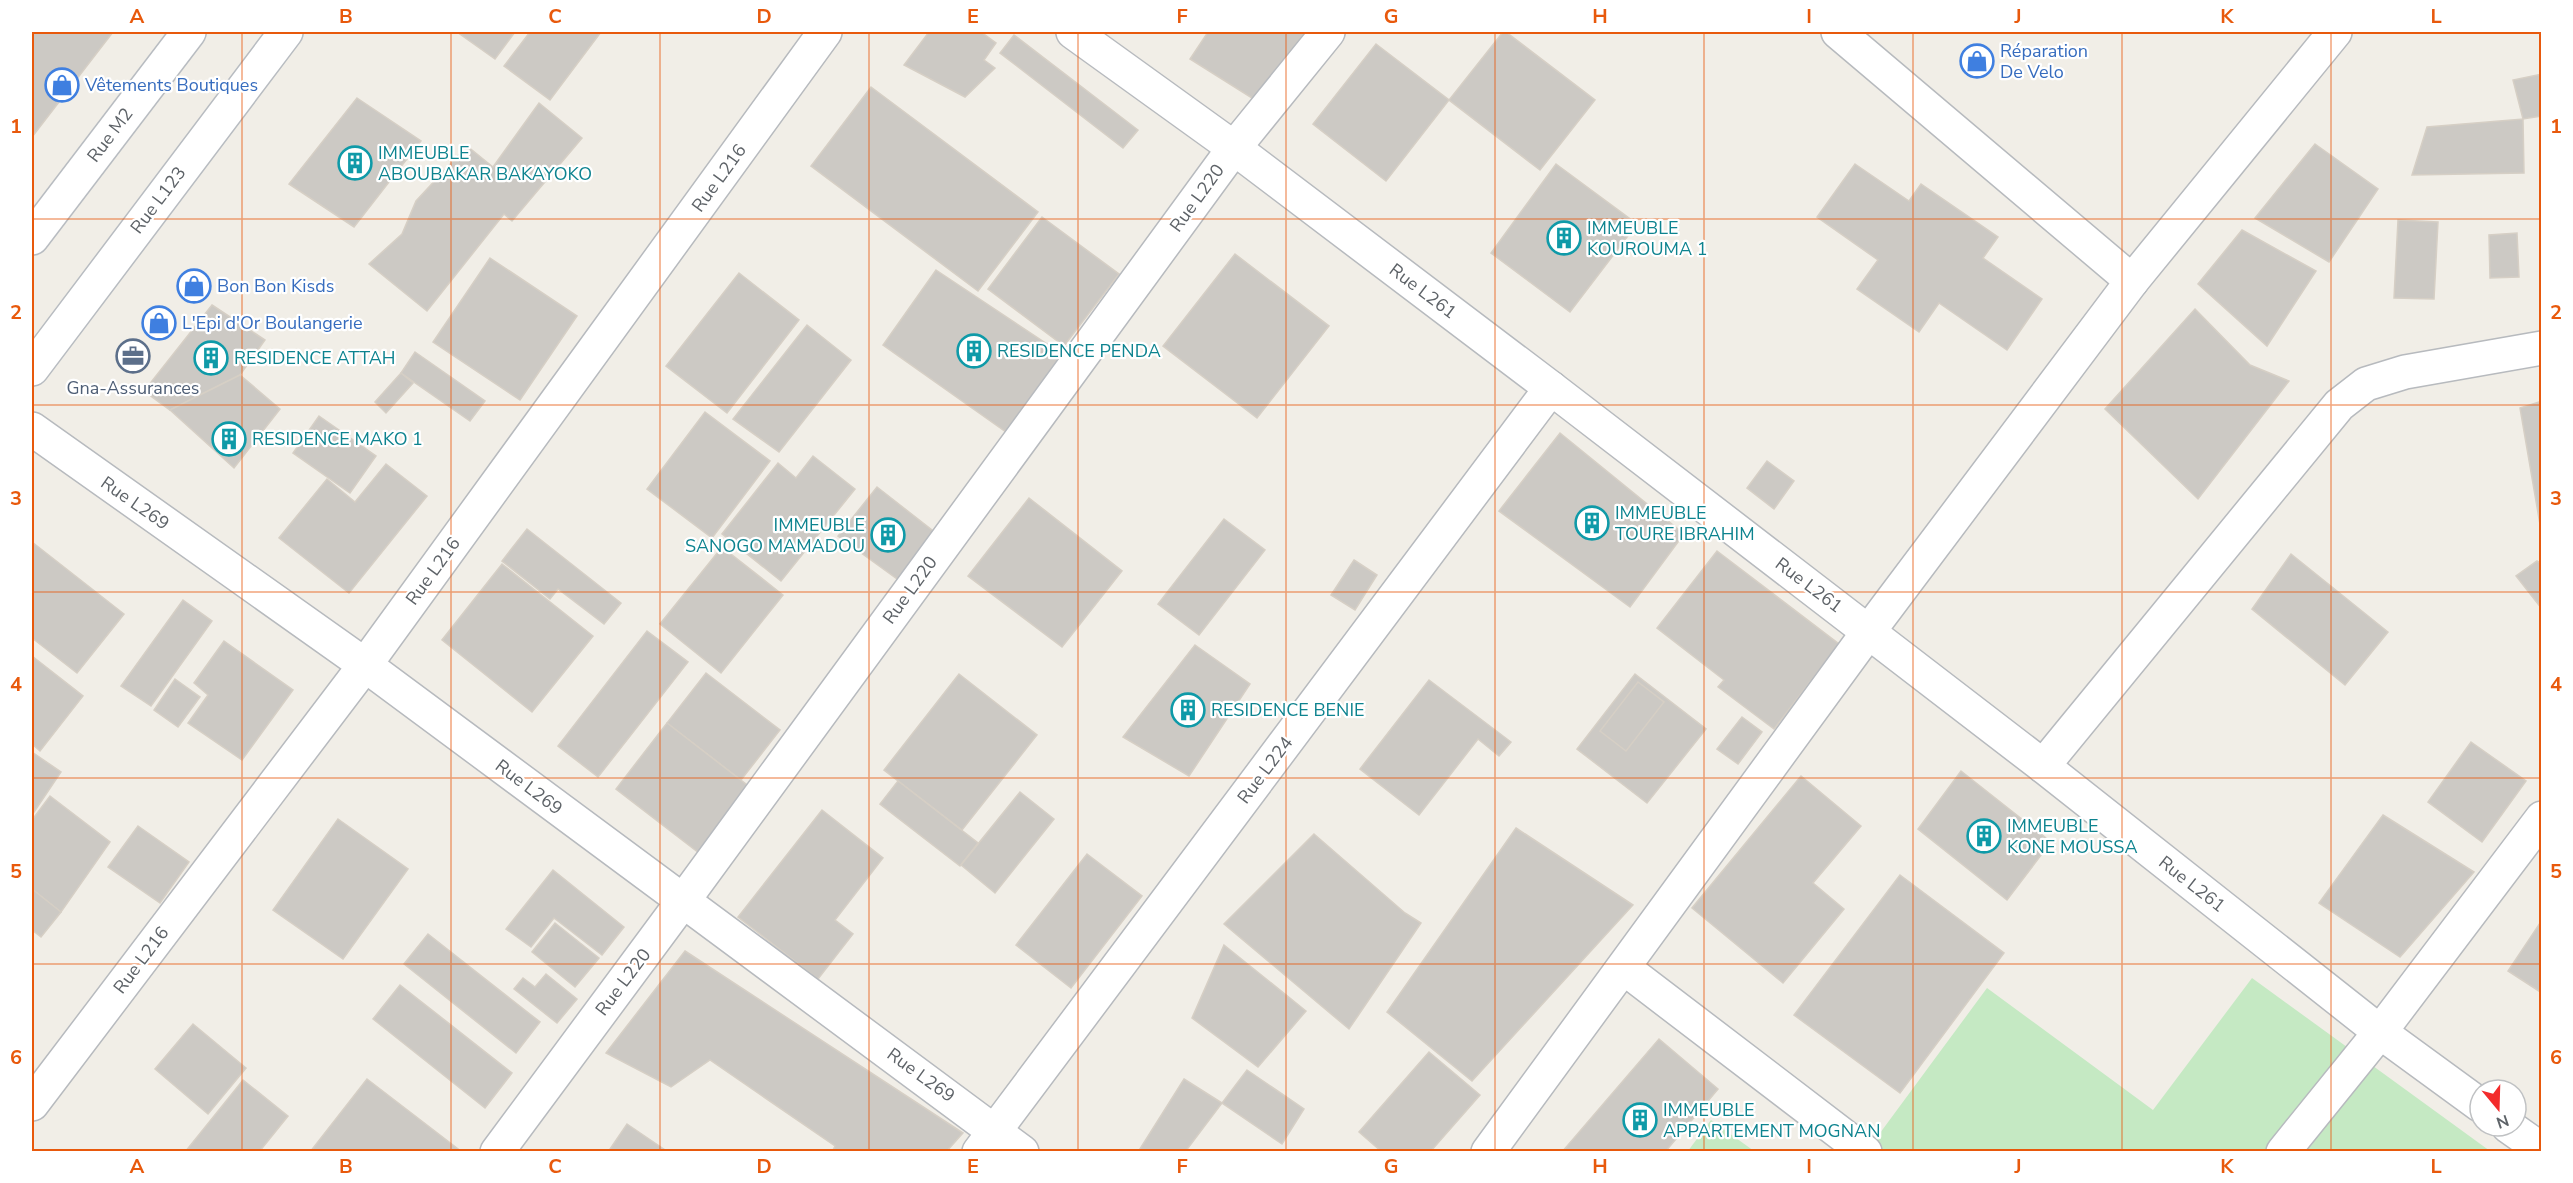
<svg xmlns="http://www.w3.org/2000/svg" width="2573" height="1183" viewBox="0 0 2573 1183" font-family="'Nunito Sans',sans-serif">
	<rect width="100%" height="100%" fill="#f1eee7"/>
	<g fill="#c5e9c3">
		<polygon points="2252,978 2490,1151 1866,1152 1987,988 2153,1110"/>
		<polygon points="1711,1120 1754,1151 1688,1151"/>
	</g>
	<g fill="#ccc9c4" stroke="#d6cfc5" stroke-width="1.5">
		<polygon points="32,32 113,32 32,137"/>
		<polygon points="457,32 515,32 495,59"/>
		<polygon points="530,32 601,32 550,100 504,66"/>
		<polygon points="929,32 981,32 996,43 984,60 995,68 965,97 904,65"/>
		<polygon points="1208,32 1310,32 1263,105 1190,59"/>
		<polygon points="1503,32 1506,32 1595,100 1540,170 1449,100"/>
		<polygon points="1014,35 1138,130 1123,148 1000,53"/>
		<polygon points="1376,44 1449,100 1386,181 1313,124"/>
		<polygon points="2542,74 2542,116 2523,119 2513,80"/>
		<polygon points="871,87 1038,212 978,291 811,166"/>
		<polygon points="357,98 421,141 354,227 289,184"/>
		<polygon points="539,103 582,138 512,221 504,214 427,311 369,264 402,234 416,201 467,146 493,167"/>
		<polygon points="2523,119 2524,173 2412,175 2427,127"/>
		<polygon points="2315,144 2378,189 2329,262 2255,218"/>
		<polygon points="1556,164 1637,224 1570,312 1491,253"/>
		<polygon points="1855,164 1909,201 1921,184 1998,237 1983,258 2042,299 2007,350 1939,303 1919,332 1857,289 1878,260 1817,217"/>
		<polygon points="1042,217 1119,274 1064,346 988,289"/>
		<polygon points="2398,220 2438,222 2434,299 2394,298"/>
		<polygon points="2242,230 2316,271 2267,346 2198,284"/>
		<polygon points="2517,233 2519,277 2490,278 2489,235"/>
		<polygon points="1235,254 1329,326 1257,418 1163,346"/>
		<polygon points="490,258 577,316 520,400 433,342"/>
		<polygon points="936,270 1065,356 1006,432 883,345"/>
		<polygon points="739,273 799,320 727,413 666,366"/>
		<polygon points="212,305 265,340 240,375 170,410 144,391"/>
		<polygon points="2195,309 2250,365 2289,381 2198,499 2105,409"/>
		<polygon points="807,325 851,360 779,452 733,419"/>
		<polygon points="415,352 485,401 470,421 401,373"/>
		<polygon points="401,373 413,383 386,413 375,402"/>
		<polygon points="240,375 280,409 234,468 170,410"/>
		<polygon points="2542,401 2542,536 2520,408"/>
		<polygon points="705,412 770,461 712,538 647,489"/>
		<polygon points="319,416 376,456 350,493 293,453"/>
		<polygon points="1560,433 1684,534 1630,607 1499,511"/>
		<polygon points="813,456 855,489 781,581 722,534 778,463 796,478"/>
		<polygon points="1767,461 1794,481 1774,509 1747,488"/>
		<polygon points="386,464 427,496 349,593 279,538 327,479 355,502"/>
		<polygon points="877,487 937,534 904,584 838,536"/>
		<polygon points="1029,498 1122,571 1062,647 968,576"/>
		<polygon points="1224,519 1265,550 1199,635 1158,604"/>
		<polygon points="527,529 621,603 604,624 558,589 550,599 502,561"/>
		<polygon points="32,542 124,614 77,673 32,638"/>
		<polygon points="722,547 783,595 721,673 660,624"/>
		<polygon points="1717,551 1839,644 1774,729 1718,687 1724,680 1657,628"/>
		<polygon points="2291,554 2388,632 2345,685 2252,609"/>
		<polygon points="1354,560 1377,575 1355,610 1331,595"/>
		<polygon points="2537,561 2542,564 2542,609 2516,576"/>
		<polygon points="502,564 593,636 532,712 442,640"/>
		<polygon points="183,600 212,621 151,706 121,686"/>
		<polygon points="647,631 688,662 598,777 558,746"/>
		<polygon points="224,641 293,690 242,760 188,723 208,695 194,683"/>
		<polygon points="1195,645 1250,684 1189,776 1123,737"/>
		<polygon points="32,656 83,696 40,751 32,744"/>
		<polygon points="706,673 780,730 741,780 667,723"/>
		<polygon points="959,674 1037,735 962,830 884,770"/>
		<polygon points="1635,674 1706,729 1647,803 1577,749"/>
		<polygon points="175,679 200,697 178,727 154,710"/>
		<polygon points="1429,680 1511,742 1499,756 1478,739 1419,815 1360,769"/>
		<polygon points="1638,682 1664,702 1626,751 1600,731"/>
		<polygon points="1742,717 1762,732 1738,764 1717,749"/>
		<polygon points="667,723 751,788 699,853 616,789"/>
		<polygon points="2471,742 2526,781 2482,842 2428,802"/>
		<polygon points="32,752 61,772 32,815"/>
		<polygon points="1961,771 2051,842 2007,900 1918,829"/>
		<polygon points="1801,776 1861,826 1813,883 1844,909 1783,983 1692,908"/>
		<polygon points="898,781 978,843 960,866 880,804"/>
		<polygon points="1020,792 1054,819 995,893 961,865"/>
		<polygon points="50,796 110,842 61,912 32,889 32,820"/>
		<polygon points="822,810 883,858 835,920 853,934 818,979 738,917"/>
		<polygon points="2383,815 2474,872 2400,957 2319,903"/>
		<polygon points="338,819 408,869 343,959 273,910"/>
		<polygon points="138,826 189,862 160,903 108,867"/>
		<polygon points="1516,828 1633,905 1472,1081 1387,1012"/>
		<polygon points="1314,834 1405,913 1421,923 1349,1029 1224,924"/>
		<polygon points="1087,854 1142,896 1071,988 1016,945"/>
		<polygon points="553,870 624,927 602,955 554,918 531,947 506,929"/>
		<polygon points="1900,875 2004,953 1900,1093 1794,1015"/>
		<polygon points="32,889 61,912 41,937 32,930"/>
		<polygon points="2542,920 2542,993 2508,971"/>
		<polygon points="555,923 599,958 575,987 532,952"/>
		<polygon points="428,934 540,1022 516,1053 404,964"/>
		<polygon points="1224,945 1306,1011 1258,1067 1192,1018"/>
		<polygon points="685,951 963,1133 946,1152 832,1152 835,1146 710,1060 671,1087 606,1053"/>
		<polygon points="546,974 577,999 557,1023 514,989 523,978 535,987"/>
		<polygon points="400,985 512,1073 485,1108 373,1019"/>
		<polygon points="193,1024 246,1068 208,1114 155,1069"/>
		<polygon points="1659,1039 1718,1089 1665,1152 1562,1152"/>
		<polygon points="1429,1052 1480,1095 1430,1152 1382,1152 1359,1132"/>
		<polygon points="1247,1070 1304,1109 1282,1144 1222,1103"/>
		<polygon points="367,1079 462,1152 310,1152"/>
		<polygon points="1184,1079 1222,1103 1185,1152 1138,1152"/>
		<polygon points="243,1080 288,1116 259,1152 185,1152"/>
		<polygon points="627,1124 668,1152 608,1152"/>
	</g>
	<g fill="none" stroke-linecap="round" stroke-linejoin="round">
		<defs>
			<g id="street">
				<polyline points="1073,32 1234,148 1551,388 2043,766 2380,1032 2480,1105"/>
				<polyline points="1838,32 2132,281"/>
				<polyline points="32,429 365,665 1022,1152"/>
				<polyline points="2043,766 2339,405 2366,384 2405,372 2542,348"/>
				<polyline points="1624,968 1865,1152"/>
				<polyline points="32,1104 365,665 825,32"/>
				<polyline points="2508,1126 2542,1150"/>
				<polyline points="497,1152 683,901 1234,148 1328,32"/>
				<polyline points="979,1152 1551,388"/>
				<polyline points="1488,1152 1869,631 2132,281 2335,32"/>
				<polyline points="2283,1152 2380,1032 2542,818"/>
			</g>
			<g id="secondary">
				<polyline points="32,238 189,32"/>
				<polyline points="32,369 286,32"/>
			</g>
		</defs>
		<use href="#street" stroke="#b7babe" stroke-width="36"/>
		<use href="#secondary" stroke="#b8bcc1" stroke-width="36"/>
		<use href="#street" stroke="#fff" stroke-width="33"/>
		<use href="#secondary" stroke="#fff" stroke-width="33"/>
	</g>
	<path fill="none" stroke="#e8590c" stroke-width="1.5" stroke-opacity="0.55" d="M242,32v1120M451,32v1120M660,32v1120M869,32v1120M1078,32v1120M1286,32v1120M1495,32v1120M1704,32v1120M1913,32v1120M2122,32v1120M2331,32v1120M32,219h2510M32,405h2510M32,592h2510M32,778h2510M32,964h2510"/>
	<defs>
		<symbol id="shop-ring" viewBox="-11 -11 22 22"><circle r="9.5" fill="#fff" stroke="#3f7fe0" stroke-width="1.5"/><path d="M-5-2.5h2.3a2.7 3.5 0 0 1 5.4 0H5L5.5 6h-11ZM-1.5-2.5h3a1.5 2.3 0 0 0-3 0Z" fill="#3f7fe0"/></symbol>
		<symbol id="building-ring" viewBox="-11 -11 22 22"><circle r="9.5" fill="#fff" stroke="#0f9aa8" stroke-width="1.5"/><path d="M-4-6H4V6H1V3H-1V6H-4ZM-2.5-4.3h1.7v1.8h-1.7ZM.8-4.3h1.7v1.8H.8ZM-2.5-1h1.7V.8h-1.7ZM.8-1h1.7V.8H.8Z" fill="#0f9aa8"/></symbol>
		<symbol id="office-ring" viewBox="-11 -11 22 22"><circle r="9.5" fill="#fff" stroke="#5c6f8a" stroke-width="1.5"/><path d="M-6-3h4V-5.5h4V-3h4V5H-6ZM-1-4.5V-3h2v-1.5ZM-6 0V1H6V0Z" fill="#5c6f8a"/></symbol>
	</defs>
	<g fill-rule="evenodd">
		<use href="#shop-ring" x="1958" y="42" width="38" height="38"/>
		<use href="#shop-ring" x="43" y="66" width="38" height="38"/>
		<use href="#building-ring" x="336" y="144" width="38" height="38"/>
		<use href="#building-ring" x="1545" y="219" width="38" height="38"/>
		<use href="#shop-ring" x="175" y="267" width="38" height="38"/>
		<use href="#shop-ring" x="140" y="304" width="38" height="38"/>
		<use href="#building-ring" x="955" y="332" width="38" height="38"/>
		<use href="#office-ring" x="114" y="337" width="38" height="38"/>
		<use href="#building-ring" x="192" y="339" width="38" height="38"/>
		<use href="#building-ring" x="210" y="420" width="38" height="38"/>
		<use href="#building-ring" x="1573" y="504" width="38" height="38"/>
		<use href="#building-ring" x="869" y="516" width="38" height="38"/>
		<use href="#building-ring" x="1169" y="691" width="38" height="38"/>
		<use href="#building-ring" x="1965" y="817" width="38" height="38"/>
		<use href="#building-ring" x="1621" y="1101" width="38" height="38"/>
	</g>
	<g text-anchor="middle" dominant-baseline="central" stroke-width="4.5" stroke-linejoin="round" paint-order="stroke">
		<g font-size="18" fill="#366cbe" stroke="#fff" text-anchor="start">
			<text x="2000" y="51">Réparation<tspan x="2000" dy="21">De Velo</tspan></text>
			<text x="85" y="85">Vêtements Boutiques</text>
			<text x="217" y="286">Bon Bon Kisds</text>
			<text x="182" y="323">L'Epi d'Or Boulangerie</text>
		</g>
		<g font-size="18" fill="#5e6368" stroke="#fff">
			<text transform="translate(110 135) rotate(-53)">Rue M2</text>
			<text transform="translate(719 178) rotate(-54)">Rue L216</text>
			<text transform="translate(1197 198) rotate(-54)">Rue L220</text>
			<text transform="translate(158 200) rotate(-53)">Rue L123</text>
			<text transform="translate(1423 291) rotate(37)">Rue L261</text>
			<text transform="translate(135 503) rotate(35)">Rue L269</text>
			<text transform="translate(433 571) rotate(-54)">Rue L216</text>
			<text transform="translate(1809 585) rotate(37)">Rue L261</text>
			<text transform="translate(910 590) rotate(-54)">Rue L220</text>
			<text transform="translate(1265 770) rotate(-53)">Rue L224</text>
			<text transform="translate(529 787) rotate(37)">Rue L269</text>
			<text transform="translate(2192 884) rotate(38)">Rue L261</text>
			<text transform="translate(141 960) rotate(-53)">Rue L216</text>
			<text transform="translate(623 982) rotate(-53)">Rue L220</text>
			<text transform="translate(921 1075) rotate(36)">Rue L269</text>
		</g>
		<g font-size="18" fill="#0d838f" stroke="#fff" text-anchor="start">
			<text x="378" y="153">IMMEUBLE<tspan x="378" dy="21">ABOUBAKAR BAKAYOKO</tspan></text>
			<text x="1587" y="228">IMMEUBLE<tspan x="1587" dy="21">KOUROUMA 1</tspan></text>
			<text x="997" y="351">RESIDENCE PENDA</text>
			<text x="234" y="358">RESIDENCE ATTAH</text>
			<text x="252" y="439">RESIDENCE MAKO 1</text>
			<text x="1615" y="513">IMMEUBLE<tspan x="1615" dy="21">TOURE IBRAHIM</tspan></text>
			<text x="865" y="525" text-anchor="end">IMMEUBLE<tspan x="865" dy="21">SANOGO MAMADOU</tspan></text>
			<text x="1211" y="710">RESIDENCE BENIE</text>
			<text x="2007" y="826">IMMEUBLE<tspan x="2007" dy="21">KONE MOUSSA</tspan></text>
			<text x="1663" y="1110">IMMEUBLE<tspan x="1663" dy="21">APPARTEMENT MOGNAN</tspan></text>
		</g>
		<g font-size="18" fill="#4e5e75" stroke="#fff">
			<text x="133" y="388">Gna-Assurances</text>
		</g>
	</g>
	<rect width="2573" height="1183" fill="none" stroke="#ffffff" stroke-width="66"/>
	<g transform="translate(2498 1108) rotate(161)"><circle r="28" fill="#ffffff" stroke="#bfc1c3" stroke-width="1.5"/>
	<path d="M0-4.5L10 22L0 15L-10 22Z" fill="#f32b2b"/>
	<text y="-9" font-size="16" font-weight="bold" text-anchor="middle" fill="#5e6368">N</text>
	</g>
	<rect x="33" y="33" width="2507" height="1117" fill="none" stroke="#e8590c" stroke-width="2"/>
	<g font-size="20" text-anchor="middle" font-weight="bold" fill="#e8590c">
		<text x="137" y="23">A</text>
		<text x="346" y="23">B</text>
		<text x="555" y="23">C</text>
		<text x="764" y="23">D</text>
		<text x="973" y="23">E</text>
		<text x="1182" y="23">F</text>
		<text x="1391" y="23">G</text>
		<text x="1600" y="23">H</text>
		<text x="1809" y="23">I</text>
		<text x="2018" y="23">J</text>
		<text x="2227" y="23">K</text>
		<text x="2436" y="23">L</text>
		<text x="16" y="133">1</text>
		<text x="2556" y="133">1</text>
		<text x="16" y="319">2</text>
		<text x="2556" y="319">2</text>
		<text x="16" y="505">3</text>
		<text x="2556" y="505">3</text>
		<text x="16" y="691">4</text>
		<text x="2556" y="691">4</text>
		<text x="16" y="878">5</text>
		<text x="2556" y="878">5</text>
		<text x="16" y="1064">6</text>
		<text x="2556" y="1064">6</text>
		<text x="137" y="1173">A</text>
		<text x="346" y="1173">B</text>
		<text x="555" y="1173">C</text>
		<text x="764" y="1173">D</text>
		<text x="973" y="1173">E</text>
		<text x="1182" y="1173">F</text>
		<text x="1391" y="1173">G</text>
		<text x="1600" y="1173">H</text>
		<text x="1809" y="1173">I</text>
		<text x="2018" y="1173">J</text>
		<text x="2227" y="1173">K</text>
		<text x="2436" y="1173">L</text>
	</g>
</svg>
